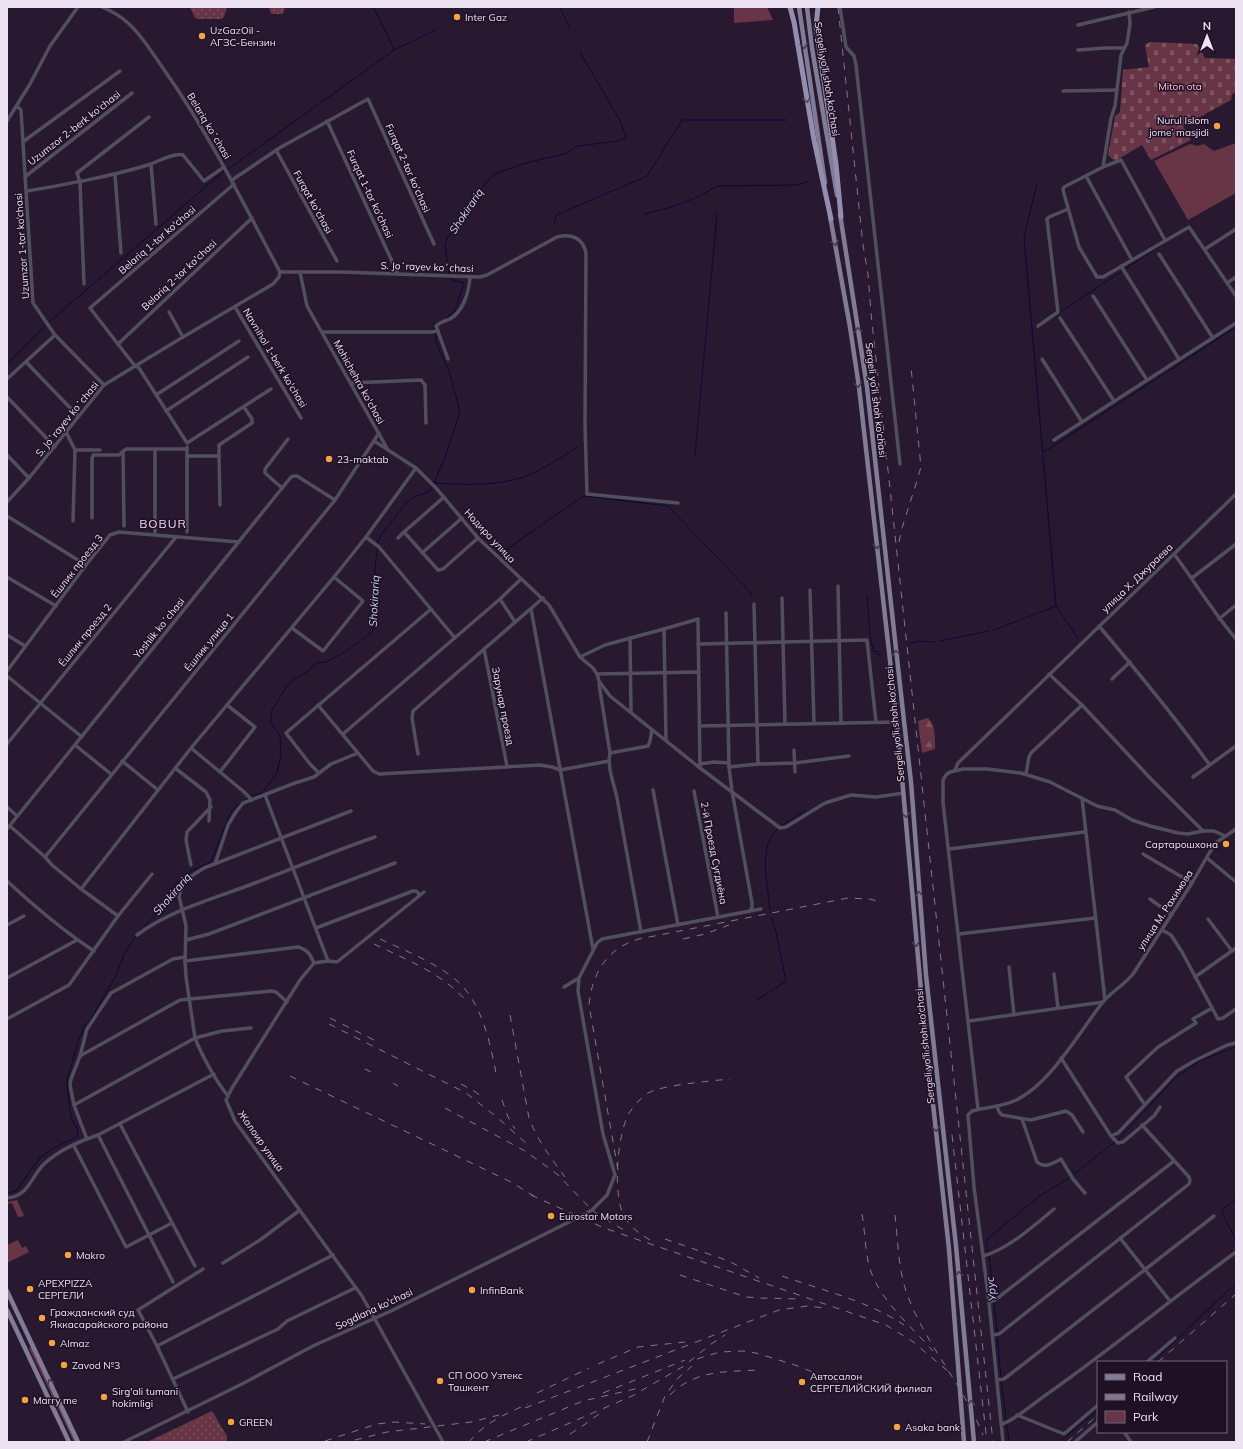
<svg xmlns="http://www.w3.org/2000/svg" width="1243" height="1449" viewBox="0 0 1243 1449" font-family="Mulish,sans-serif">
	<defs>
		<pattern id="forest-firs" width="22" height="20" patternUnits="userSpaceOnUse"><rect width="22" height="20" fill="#673546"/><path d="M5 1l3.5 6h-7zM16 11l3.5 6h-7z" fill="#7d5261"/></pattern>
		<pattern id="cemetery-stones" width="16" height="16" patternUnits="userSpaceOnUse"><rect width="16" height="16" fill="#673546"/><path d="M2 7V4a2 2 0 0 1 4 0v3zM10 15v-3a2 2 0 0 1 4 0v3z" fill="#7d5261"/></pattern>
		<pattern id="park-dots" width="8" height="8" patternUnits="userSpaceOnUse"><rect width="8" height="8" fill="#673546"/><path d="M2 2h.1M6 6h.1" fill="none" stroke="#7d5261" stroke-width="1.8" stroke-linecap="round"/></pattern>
	</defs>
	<rect width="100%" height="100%" fill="#291930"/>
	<g fill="#673546">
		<polygon points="734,7 767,7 773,20 734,23"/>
		<polygon points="1236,143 1236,193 1188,220 1154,161 1190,144 1198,146 1204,144 1214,151"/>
		<polygon points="17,1200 24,1216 18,1217 12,1203 7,1204 7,1202"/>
		<polygon points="18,1240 22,1248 26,1246 29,1252 7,1263 7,1245"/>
		<polygon points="31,1347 76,1442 74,1442 29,1348"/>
	</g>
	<path fill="url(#forest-firs)" d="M928,718c8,7 7,21 7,31l-13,4 -4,-32z"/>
	<polygon fill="url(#cemetery-stones)" points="1150,42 1197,44 1205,58 1236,59 1236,93 1232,94 1231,100 1183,126 1191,140 1151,160 1142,145 1115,161 1108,155 1115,116 1120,112 1123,70 1149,67 1145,45"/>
	<g fill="url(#park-dots)">
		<polygon points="190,7 227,7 224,17 222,19 198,19 195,18"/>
		<polygon points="269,7 285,7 283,14 271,14"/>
		<polygon points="212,1411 227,1436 227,1442 147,1442"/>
	</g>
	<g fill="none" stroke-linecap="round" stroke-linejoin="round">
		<g stroke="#07083a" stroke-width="1">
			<polyline points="373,7 394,49"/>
			<polyline points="560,7 569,27"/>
			<polyline points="227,170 394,50 434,31"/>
			<polyline points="1037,184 1024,237 1056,606 1078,638"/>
			<polyline points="645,214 672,207 695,198 718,186 794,185 808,182"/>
			<polyline points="554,225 556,215 647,176 682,120 787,120"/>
			<polyline points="1125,269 1160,246"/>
			<polyline points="449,274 445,245 448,237 471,207 478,192 493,175 522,164 567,153 578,146 618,141 626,137 619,119 580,52"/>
			<polyline points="1059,313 1121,272"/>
			<polyline points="446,318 455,311 464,283 450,279 450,277"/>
			<polyline points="48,323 224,171"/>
			<polyline points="434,330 434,324 438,322"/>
			<polyline points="7,364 46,325"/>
			<polyline points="1044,452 1236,327"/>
			<polyline points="695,455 717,214"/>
			<path d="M435,483c30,2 61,3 89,-6 19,-7 37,-20 54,-30"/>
			<path d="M377,545c3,-12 10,-17 17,-26 6,-8 9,-14 17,-20 6,-4 13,-4 20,-9l16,-38 13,-40 -10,-38 -14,-32 -1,-9"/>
			<polyline points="501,553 579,499 585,496 668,506 752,594"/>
			<polyline points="867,597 871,642 874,652 877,651 878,655 880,654"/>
			<polyline points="994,630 1056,606"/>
			<polyline points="940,641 989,631"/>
			<polyline points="911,643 920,641 934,642"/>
			<polyline points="251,796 262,793 277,773 281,754 280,735 270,723 272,710 285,689 296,678 308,671 316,663 326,662 345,652 372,632 376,620 375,571 377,548"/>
			<polyline points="781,826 806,810"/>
			<path d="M770,909c-2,-23 -13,-65 9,-81"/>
			<polyline points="139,932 169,901 181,881 191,871 211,862 230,814 233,809 248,798"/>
			<polyline points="757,1000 786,981 776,932 772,918"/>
			<polyline points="1118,1140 1176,1077 1201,1060 1236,1047"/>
			<polyline points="1074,1174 1115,1142"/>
			<polyline points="7,1193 16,1191 39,1159 50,1150 76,1137 78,1134 77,1128 71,1118 68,1094 67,1079 69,1073 79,1039 85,1026 91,1019 117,974 124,954 136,936"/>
			<polyline points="1236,1199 1224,1208 1222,1213 1236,1240"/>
			<polyline points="988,1253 986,1240 1038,1197 1069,1178"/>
			<polyline points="989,1256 994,1298"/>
			<polyline points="994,1302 997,1332"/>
			<polyline points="997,1335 1001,1378"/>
			<polyline points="1153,1362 1236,1283"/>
			<polyline points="1001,1381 1009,1442"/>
			<polyline points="1059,1442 1098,1410"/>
		</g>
		<g stroke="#514f5c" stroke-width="3.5">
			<path d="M102,7c9,4 19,9 26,16 14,12 26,33 37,48 44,63 79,133 115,201"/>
			<polyline points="840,7 846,47 854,56 856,65 900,464"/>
			<polyline points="1078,25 1154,7"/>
			<polyline points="1078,50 1105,48 1123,48"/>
			<polyline points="1063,91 1117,90"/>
			<polyline points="17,106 21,110 33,303 55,335 104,385"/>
			<polyline points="7,121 30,84 50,46 78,7"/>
			<polyline points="327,121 398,274"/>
			<polyline points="24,141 120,71"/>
			<polyline points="276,150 337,261"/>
			<polyline points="151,164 156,224"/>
			<polyline points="1103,167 1111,118 1115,106 1121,55 1127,43 1130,24 1129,12"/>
			<polyline points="115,175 121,253"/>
			<polyline points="26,176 132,93"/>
			<polyline points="1086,176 1132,260"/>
			<polyline points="232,180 281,147 368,99 434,244"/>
			<polyline points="234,184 90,308 135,366 139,368 187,443 271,389"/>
			<path d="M27,191c41,-7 81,-14 121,-26 9,-3 27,-13 35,-10l21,26 20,-14"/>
			<polyline points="1165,240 1121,160 1103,167 1064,187 1063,190 1079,247 1097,277 1103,277 1189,227 1236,296"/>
			<polyline points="1205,249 1236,229"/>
			<polyline points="1159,254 1213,338"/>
			<polyline points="1121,266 1179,359"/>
			<path d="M280,272h61l139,5 7,-2 70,-38c14,-4 26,1 29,16l-1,171 2,70 91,9"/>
			<polyline points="300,272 307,306 388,450 416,468 436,488 478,538 549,605 580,657 593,668 597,674 599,681 610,696 700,768 780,828 786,827 825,803 851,795 876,797 904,793"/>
			<polyline points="1227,283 1236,277"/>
			<polyline points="84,284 80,182 77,173 149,117"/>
			<polyline points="1093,296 1147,380"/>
			<polyline points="235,307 301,418"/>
			<polyline points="169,312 183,337"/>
			<polyline points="1060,318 1114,401"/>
			<polyline points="1038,326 1058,312 1047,219 1049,217 1068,209"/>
			<polyline points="322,332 432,332 438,331"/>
			<polyline points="118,344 252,218"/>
			<path d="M448,359l-12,-33c4,-4 9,-5 14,-7 14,-8 19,-28 20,-42"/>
			<polyline points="1042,359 1082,422"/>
			<polyline points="26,362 78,416"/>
			<polyline points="7,379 55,335"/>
			<polyline points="351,383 421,380 425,385 426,423"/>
			<polyline points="156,395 239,341"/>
			<polyline points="7,397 55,447"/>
			<polyline points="166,411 248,357"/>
			<polyline points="66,432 75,450 73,521"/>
			<polyline points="1054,440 1236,323"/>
			<polyline points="374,441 387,449"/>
			<polyline points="155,449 155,532"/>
			<polyline points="75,450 100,450"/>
			<polyline points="123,451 124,526"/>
			<polyline points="7,455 29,478"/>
			<polyline points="187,456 219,456 220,505"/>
			<polyline points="219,456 219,445 252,423 252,419 244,407"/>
			<polyline points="282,488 265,473 265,469 288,439"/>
			<polyline points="444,497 404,532 438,570 443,569 478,538"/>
			<polyline points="7,502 29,478 104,385 183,337 273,284 279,277 280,272"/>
			<polyline points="7,516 86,565"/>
			<polyline points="92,518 92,459 93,455 119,455 126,449 187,449"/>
			<polyline points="187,532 187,447"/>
			<polyline points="366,537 379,547 455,638"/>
			<polyline points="398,538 404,532"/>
			<polyline points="422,553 462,518"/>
			<path d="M1174,554c21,28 39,58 62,85"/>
			<polyline points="7,577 56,606"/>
			<polyline points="1192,578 1236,544"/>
			<polyline points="838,586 841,723"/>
			<polyline points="810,590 814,723"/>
			<polyline points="782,598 785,724"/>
			<polyline points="500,599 515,622"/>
			<polyline points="754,604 758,764 795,763 849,756"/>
			<polyline points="531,609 593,949"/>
			<polyline points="726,613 729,767 732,791 752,903 752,907 750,911"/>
			<polyline points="1219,619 1236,605"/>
			<path d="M1099,626c38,45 76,91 110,138"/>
			<polyline points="292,628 323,651 363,601 334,577"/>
			<polyline points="664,629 698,619 700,768"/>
			<polyline points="7,635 25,646"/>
			<polyline points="630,638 631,712"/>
			<polyline points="698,644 867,640 876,722"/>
			<polyline points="484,649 507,766"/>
			<polyline points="580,657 605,645 664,629 666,740"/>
			<polyline points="7,671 86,565 110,535 119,532 239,542"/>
			<polyline points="597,674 699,672"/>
			<polyline points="1049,674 1082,705 1151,779 1203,831"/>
			<polyline points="7,676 82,737"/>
			<polyline points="1112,679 1130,662"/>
			<path d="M599,684l11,69c-3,16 4,30 7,45 8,45 16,89 24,134"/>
			<polyline points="318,705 373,771 379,774 540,765 552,767 560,770 609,761"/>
			<polyline points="700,726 897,722"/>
			<polyline points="343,734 500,599 521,579"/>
			<polyline points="7,744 176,537"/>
			<polyline points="75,745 111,774"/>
			<polyline points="191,748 243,791 252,800"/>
			<polyline points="794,750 795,772"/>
			<polyline points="610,753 648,746 650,741 652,730"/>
			<polyline points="418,754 412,718 413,711 543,598"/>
			<polyline points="122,761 158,790"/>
			<polyline points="700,764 714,762 729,763"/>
			<polyline points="729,767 758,764"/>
			<polyline points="175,768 206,792 210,800 209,821"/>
			<polyline points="955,770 958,763 1236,494"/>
			<polyline points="220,772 255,727 227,705"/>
			<polyline points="319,773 310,764 286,733 431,609"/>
			<polyline points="1026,774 1029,757 1031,753 1082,705"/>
			<polyline points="1193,777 1236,746"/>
			<polyline points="653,790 678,925"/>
			<polyline points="694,791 718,917"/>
			<polyline points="265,795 328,961"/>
			<polyline points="1082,798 1105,1000"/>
			<polyline points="7,807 17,816"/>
			<polyline points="10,826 45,857 52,865 81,889 118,916"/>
			<polyline points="7,829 291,477 294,476 297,476 335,500"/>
			<polyline points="949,849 1085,832"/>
			<polyline points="1143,854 1192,883"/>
			<polyline points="45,857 335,500 379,433"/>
			<polyline points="1207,858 1236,882"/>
			<polyline points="215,864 228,825 236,812 243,803 295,783 314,777 331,764 358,753"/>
			<polyline points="191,865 186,840 187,832 211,807"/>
			<path d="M7,881c27,25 55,49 87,70"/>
			<polyline points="81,889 191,748 334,577 366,537 416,468"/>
			<polyline points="424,892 337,962 328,961 314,963 300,980 232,1088 226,1100 235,1121 362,1296 443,1442"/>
			<polyline points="1150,899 1172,915"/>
			<polyline points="1208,919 1232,951"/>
			<polyline points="7,925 24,916"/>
			<polyline points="316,928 413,891 416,891 420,895"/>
			<polyline points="1162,930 1171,935 1182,952 1218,1019 1223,1018 1236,1009"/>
			<polyline points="959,934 1095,918"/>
			<path d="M137,935c33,-25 79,-37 118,-52 40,-15 79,-32 120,-46"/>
			<polyline points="186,940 209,934 395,863"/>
			<path d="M185,961l113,-14c10,3 12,7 16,16"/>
			<polyline points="1009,967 1014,1015"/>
			<polyline points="1054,974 1058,1008"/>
			<polyline points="1195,977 1236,948"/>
			<polyline points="7,978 77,940"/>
			<polyline points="564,987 579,978 597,943 602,939 761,909"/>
			<polyline points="7,1019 69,985 118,916 152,874"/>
			<polyline points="969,1021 1103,1002"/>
			<polyline points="80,1056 87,1029 111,993 173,959 185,957"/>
			<polyline points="1061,1058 1111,1136 1118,1143 1123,1142 1154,1116 1160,1107"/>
			<path d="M228,1096c-12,-15 -26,-40 -33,-58l-9,-61 -1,-16 1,-35 -7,-30 3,-11 11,-10 11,-7 147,-57"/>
			<polyline points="74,1105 195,1038 222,1031 251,1028"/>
			<polyline points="1145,1105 1126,1077 1158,1047 1196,1023 1193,1019 1212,1008"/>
			<polyline points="997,1106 999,1112 1002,1115 1031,1120 1066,1111 1072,1115 1083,1132"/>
			<polyline points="978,1109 943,803 943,780 946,775 950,772 963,769 987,769 1021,773 1050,782 1097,806 1115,810 1132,820 1150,826 1178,833 1188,834 1203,831 1214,831 1225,836"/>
			<path d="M1022,1119l15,43c8,7 16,1 24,-3l12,20 12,14"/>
			<polyline points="120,1124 195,1266"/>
			<polyline points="98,1135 173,1282"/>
			<polyline points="1111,1136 1118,1133 1177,1071 1194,1061 1227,1045 1236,1043"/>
			<polyline points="87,1139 74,1105 70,1085 71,1079 80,1056 180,1000 271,991 276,992 287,1002"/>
			<polyline points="74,1146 126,1247 172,1223"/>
			<path d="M7,1198c22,-2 23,-20 37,-34 14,-13 36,-23 54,-29l116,-61"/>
			<polyline points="1120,1238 1170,1301"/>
			<path d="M983,1256c24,-6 52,-31 71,-47"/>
			<polyline points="223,1263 260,1240 300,1210"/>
			<polyline points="989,1302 995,1300 1174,1161"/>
			<polyline points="993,1335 999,1334 1189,1184 1190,1181 1189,1177 1142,1125"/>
			<polyline points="157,1346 333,1255"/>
			<polyline points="1147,1362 1175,1338"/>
			<polyline points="173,1379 278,1329 287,1321 355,1288"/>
			<polyline points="997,1380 1004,1379 1214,1216"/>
			<polyline points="188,1412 157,1346 138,1310 203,1269"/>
			<polyline points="1017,1415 1064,1434 1098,1405"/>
			<path d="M1002,1424c12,-3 36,-24 48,-32 63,-45 123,-94 186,-140"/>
			<polyline points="1124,1432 1131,1442"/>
			<polyline points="124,1442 242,1384 313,1346 391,1311 579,1217 592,1210 607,1195 615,1175 603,1134 578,991 579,978"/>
			<path d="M1003,1442l-14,-140 -15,-115 -6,-72 4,-4c14,-4 29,-4 42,-10 35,-15 65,-68 88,-98 9,-11 22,-18 31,-29l59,-91 19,-33 6,-8 19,-13"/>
			<polyline points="1075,1442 1098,1422"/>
		</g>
		<g stroke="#817c96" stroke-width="4.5">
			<polyline points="799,7 825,183"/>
			<polyline points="807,7 812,48 837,195"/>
			<polyline points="840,214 867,387 904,721 911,782 926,975 956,1246 974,1442"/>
			<polyline points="830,216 850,327 859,387 897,722 923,1013 949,1249 964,1442"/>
			<polyline points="7,1291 78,1442"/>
			<polyline points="7,1310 69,1442"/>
		</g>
		<g stroke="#948eae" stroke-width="5">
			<polyline points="790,7 794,22 814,140 831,219"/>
			<polyline points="818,7 816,26 836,164 841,217"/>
		</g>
		<g stroke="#84778a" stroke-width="1" stroke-dasharray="7 7" stroke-linecap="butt">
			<polyline points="838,7 863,245 868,274 871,313 993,1442"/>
			<polyline points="899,542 902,528 915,487 921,467 911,367"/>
			<path d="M380,939c26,12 67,28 85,50 20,25 26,59 32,89"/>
			<polyline points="683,939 705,934 729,925"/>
			<path d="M374,944c33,16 70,30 94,59"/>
			<path d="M510,1015l19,103c8,22 22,40 36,59"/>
			<polyline points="330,1018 376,1041"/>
			<polyline points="329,1024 466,1093 498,1118 528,1145"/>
			<polyline points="365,1069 371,1072"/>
			<polyline points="290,1076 511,1182 537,1198"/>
			<polyline points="393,1083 398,1086"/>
			<polyline points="461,1084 474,1091 485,1099"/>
			<polyline points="502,1100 508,1117 515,1129"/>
			<polyline points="445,1108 525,1151 557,1174 592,1210 603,1218 624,1230"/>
			<polyline points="952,1135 987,1442"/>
			<path d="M618,1170l-29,-165c3,-32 18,-57 50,-66l209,-41 22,1 10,3"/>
			<polyline points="531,1195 604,1228 886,1325 912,1341 949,1372"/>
			<path d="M862,1214c3,17 3,35 7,52 10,34 41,59 64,85"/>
			<path d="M895,1215c3,25 3,52 11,76 18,52 57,93 77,144"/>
			<polyline points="665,1239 729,1261 759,1278"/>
			<path d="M650,1240c-10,-6 -19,-12 -25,-22 -13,-21 -8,-83 4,-105 5,-7 11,-15 19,-20 14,-8 63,-12 82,-14"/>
			<polyline points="680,1275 746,1297 760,1298 802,1299"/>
			<path d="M782,1276c40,14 88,26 122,49"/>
			<polyline points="697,1359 720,1352 743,1351 756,1353 795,1365 866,1393"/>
			<polyline points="1158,1362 1236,1294"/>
			<polyline points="598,1364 638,1347 685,1342"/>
			<polyline points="537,1393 589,1368"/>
			<polyline points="603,1393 685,1360"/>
			<path d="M670,1395c25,-25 54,-23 88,-25"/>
			<polyline points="525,1408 779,1310 807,1306 825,1308"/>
			<polyline points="570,1434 581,1427 599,1414"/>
			<polyline points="355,1440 387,1432 471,1422 499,1415"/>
			<polyline points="325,1441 377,1424 394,1422 425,1424"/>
			<path d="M469,1442c15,-19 38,-29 59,-38"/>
			<polyline points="484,1442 583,1401 639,1388"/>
			<polyline points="526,1442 632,1396 684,1366 711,1344 725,1335"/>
			<polyline points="647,1442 665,1396 677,1379 692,1366"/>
			<polyline points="1067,1442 1098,1415"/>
		</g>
	</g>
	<defs><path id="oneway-chevron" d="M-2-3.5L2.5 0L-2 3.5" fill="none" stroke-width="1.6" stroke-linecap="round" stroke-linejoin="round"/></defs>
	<g stroke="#473b53">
		<use href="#oneway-chevron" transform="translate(804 46) rotate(83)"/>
		<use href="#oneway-chevron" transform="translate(835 243) rotate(79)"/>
		<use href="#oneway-chevron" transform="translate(858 330) rotate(-98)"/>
		<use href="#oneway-chevron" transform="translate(858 385) rotate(82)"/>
		<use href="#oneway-chevron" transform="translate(877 546) rotate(84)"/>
		<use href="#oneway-chevron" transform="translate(896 653) rotate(-97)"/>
		<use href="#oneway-chevron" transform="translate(906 815) rotate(86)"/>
		<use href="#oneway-chevron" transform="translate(919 894) rotate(-94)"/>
		<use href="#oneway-chevron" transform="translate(916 944) rotate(84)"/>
		<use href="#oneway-chevron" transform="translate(936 1129) rotate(84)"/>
		<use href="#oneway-chevron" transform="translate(959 1274) rotate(-96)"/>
		<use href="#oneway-chevron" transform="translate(50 1382) rotate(-115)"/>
		<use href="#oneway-chevron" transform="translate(971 1403) rotate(-95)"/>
	</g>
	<use stroke="#544963" href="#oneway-chevron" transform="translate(807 100) rotate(80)"/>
	<g fill="#f4a344" stroke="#201026" stroke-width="1.5">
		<circle cx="457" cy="17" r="4"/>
		<circle cx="202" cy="36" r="4"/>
		<circle cx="1217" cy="126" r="4"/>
		<circle cx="329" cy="459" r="4"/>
		<circle cx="1226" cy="844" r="4"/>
		<circle cx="551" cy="1216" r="4"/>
		<circle cx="68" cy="1255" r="4"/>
		<circle cx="30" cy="1289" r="4"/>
		<circle cx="472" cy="1290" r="4"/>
		<circle cx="42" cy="1318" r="4"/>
		<circle cx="52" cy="1343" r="4"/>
		<circle cx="64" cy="1365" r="4"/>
		<circle cx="440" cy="1381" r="4"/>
		<circle cx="802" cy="1382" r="4"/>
		<circle cx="104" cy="1397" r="4"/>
		<circle cx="25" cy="1400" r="4"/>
		<circle cx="231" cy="1422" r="4"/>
		<circle cx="897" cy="1427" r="4"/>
	</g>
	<g text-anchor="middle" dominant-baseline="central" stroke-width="3" stroke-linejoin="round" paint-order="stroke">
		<g font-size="10" fill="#eee3f3" stroke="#201026" text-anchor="start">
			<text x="465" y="17">Inter Gaz</text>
			<text x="210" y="30">UzGazOil -<tspan x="210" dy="12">АГЗС-Бензин</tspan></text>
			<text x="1209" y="120" text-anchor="end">Nurul Islom<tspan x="1209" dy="12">jome’ masjidi</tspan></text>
			<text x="337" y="459">23-maktab</text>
			<text x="1218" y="844" text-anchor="end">Сартарошхона</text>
			<text x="559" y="1216">Eurostar Motors</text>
			<text x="76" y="1255">Makro</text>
			<text x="38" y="1283">APEXPIZZA<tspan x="38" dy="12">СЕРГЕЛИ</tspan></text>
			<text x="480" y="1290">InfinBank</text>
			<text x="50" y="1312">Гражданский суд<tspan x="50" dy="12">Яккасарайского района</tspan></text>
			<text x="60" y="1343">Almaz</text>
			<text x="72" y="1365">Zavod №3</text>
			<text x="448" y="1375">СП ООО Узтекс<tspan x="448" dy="12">Ташкент</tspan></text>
			<text x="810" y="1376">Автосалон<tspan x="810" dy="12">СЕРГЕЛИЙСКИЙ филиал</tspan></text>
			<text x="112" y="1391">Sirg'ali tumani<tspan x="112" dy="12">hokimligi</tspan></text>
			<text x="33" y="1400">Marry me</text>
			<text x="239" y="1422">GREEN</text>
			<text x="905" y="1427">Asaka bank</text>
		</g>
		<g font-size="10" fill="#eee3f3" stroke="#201026">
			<text transform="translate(827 79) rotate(81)">Sergeli yo‘li shoh ko‘chasi</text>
			<text transform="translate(209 126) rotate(59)">Belariq koʻchasi</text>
			<text transform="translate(74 128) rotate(-38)">Uzumzor 2-berk ko'chasi</text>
			<text transform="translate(408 168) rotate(66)">Furqat 2-tor ko'chasi</text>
			<text transform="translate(370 194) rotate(65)">Furqat 1-tor ko'chasi</text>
			<text transform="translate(313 202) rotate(61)">Furqat ko'chasi</text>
			<text transform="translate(157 240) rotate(-41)">Belariq 1-tor ko'chasi</text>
			<text transform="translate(22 246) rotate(-94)">Uzumzor 1-tor ko‘chasi</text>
			<text transform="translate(427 267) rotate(2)">S. Joʻrayev koʻchasi</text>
			<text transform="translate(179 275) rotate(-43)">Belariq 2-tor ko'chasi</text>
			<text transform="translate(275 358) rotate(59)">Navnihol 1-berk ko'chasi</text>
			<text transform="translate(359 382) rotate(61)">Mohichehra ko'chasi</text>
			<text transform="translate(876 400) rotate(83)">Sergeli yo‘li shoh ko‘chasi</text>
			<text transform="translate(67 419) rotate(-51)">S. Joʻrayev koʻchasi</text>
			<text transform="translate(490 536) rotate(47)">Нодира улица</text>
			<text transform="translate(77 566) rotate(-52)">Ёшлик проезд 3</text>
			<text transform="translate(1137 578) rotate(-44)">улица Х. Джураева</text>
			<text transform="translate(159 628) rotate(-51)">Yoshlik koʻchasi</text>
			<text transform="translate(85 635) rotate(-51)">Ёшлик проезд 2</text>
			<text transform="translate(209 642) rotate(-51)">Ёшлик улица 1</text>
			<text transform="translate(503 706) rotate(79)">Зарунар проезд</text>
			<text transform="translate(895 724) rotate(-96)">Sergeli yo‘li shoh ko‘chasi</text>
			<text transform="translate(714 853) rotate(79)">2-й Проезд Сугдиёна</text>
			<text transform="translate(1165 910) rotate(-57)">улица М. Рахимова</text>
			<text transform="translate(925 1046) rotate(-96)">Sergeli yo‘li shoh ko‘chasi</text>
			<text transform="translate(261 1141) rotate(55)">Жалоир улица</text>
			<text transform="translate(374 1309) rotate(-25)">Sogdiana ko'chasi</text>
		</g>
		<g font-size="10" fill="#fec1d2" stroke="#201026">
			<text x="1180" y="86">Miton ota</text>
		</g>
		<g font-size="11" font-style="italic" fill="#cdd8fa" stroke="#201026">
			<text transform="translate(466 211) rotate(-56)">Shokirariq</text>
			<text transform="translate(374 601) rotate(-87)">Shokirariq</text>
			<text transform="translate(172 894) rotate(-49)">Shokirariq</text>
			<text transform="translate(991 1289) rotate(-97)">Урус</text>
		</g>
		<g font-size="12" letter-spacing="1" fill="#eed9f7" stroke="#201026">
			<text x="163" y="523">BOBUR</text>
		</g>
	</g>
	<rect width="1243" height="1449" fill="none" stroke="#eee3f3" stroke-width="16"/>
	<rect x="1097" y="1361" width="130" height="72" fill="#201026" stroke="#726478"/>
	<rect x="1105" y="1374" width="20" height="6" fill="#817c96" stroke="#726478"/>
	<text x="1133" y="1381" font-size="12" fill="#eee3f3">Road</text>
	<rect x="1105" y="1394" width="20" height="6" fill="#84778a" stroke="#726478"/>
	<text x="1133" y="1401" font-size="12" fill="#eee3f3">Railway</text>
	<rect x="1105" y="1411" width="20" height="12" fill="#673546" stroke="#726478"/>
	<text x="1133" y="1421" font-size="12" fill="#eee3f3">Park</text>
	<g transform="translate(1207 36)" stroke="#201026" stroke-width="3" paint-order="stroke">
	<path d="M0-3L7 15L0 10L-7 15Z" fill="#eee3f3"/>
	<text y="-6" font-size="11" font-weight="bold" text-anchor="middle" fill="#eee3f3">N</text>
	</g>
</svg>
